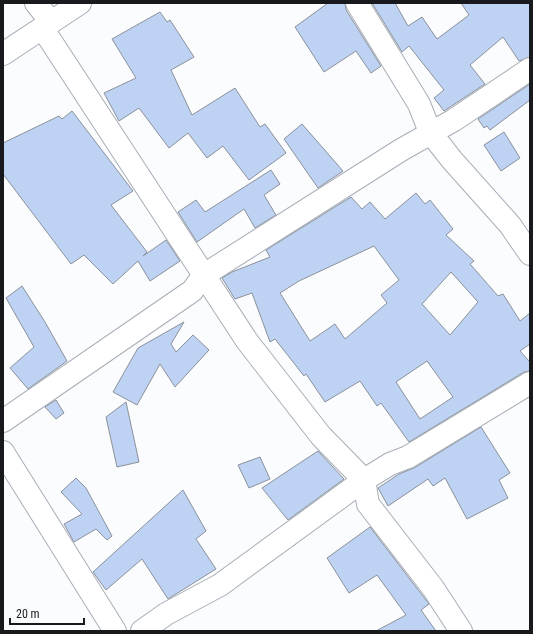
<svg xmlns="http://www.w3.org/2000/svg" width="533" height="634" viewBox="0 0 533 634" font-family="'Roboto Condensed',sans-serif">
	<rect width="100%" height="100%" fill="#fafcfe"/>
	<g fill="#bed2f3" stroke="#8b919a" fill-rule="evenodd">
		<polygon points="328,3 345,3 346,10 381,66 371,73 356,51 324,72 295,27"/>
		<polygon points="372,3 395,3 408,26 422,17 437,39 469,15 461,3 530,3 530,57 519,61 503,37 470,65 485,84 444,111 434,98 444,90 409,46 402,52"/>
		<polygon points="160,12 167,22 170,20 194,57 171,70 192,115 235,88 260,127 265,124 286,153 249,180 223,146 207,158 188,133 169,148 139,108 119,121 104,93 136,78 112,39"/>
		<polygon points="530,84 530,100 490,130 487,126 484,128 478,119"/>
		<polygon points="72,111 133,191 111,205 147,252 143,256 166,240 180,261 150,281 138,261 113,284 84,255 71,264 3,174 3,143 59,116 62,119"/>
		<polygon points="302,124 343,171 318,188 284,139"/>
		<polygon points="504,132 520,158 501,171 484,145"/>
		<polygon points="271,170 280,184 264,195 276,215 255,228 244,209 197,242 178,212 196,200 205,212"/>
		<path d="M416,193l9,11 5,-4 23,29 -7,6 28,26 -4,3 28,32 5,-2 17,27 10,-8v31l-10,7 10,11v9l-6,1 -115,70 -28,-39 -4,3 -17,-25 -35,21 -19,-28 -2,2 -29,-37 -5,3 -18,-49 -17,6 -13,-21 10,-6 38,-15 -4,-7 85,-53 11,12 8,-7 15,17zM374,246l25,34 -18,15 6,8 -42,36 -10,-15 -25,17 -30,-48 19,-12zM451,272l27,30 -28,33 -28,-31zM427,361l26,36 -33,22 -24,-37z"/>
		<polygon points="22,286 45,322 67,361 28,389 10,368 34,347 6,298"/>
		<polygon points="184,322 171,344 176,352 193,335 209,350 175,387 160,364 137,405 113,392 138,348"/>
		<polygon points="56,400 64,413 56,419 45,407"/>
		<polygon points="126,402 139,462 117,467 106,417"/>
		<polygon points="481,427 510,473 499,480 508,498 467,519 445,478 433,486 428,479 388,506 378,488 399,474 414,468"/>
		<polygon points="318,451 344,479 288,520 262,488"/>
		<polygon points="260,457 270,479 249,488 238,465"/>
		<polygon points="76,478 86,488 112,536 107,540 96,529 74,542 64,524 82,514 61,492"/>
		<polygon points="183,490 206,531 196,539 216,569 168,599 142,559 106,590 93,572"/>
		<polygon points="370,527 429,604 421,610 436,631 376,631 406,615 377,575 349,593 327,558"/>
	</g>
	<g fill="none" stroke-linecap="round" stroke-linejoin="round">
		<defs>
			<g id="street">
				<polyline points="36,3 51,22"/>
				<polyline points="357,3 419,104 430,132 452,160 510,225 530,254"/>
				<polyline points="43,29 247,341 321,436 364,480 368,504 433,588 461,631"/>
				<polyline points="3,54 80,3"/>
				<polyline points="3,421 192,291 204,275 401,150 454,120 530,69"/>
				<polyline points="3,452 115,631"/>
				<polyline points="142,631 166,614 220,585 364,480 390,464 408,457 530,383"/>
			</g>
		</defs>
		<use href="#street" stroke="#a8aeb7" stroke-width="24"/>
		<use href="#street" stroke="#fff" stroke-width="22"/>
	</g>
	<rect width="533" height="634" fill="none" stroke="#17191d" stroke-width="8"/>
	<path d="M10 618v6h74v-6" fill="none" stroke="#17191d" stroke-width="2"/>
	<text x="16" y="618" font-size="12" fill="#17191d" stroke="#fafcfe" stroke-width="3" paint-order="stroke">20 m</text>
</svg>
